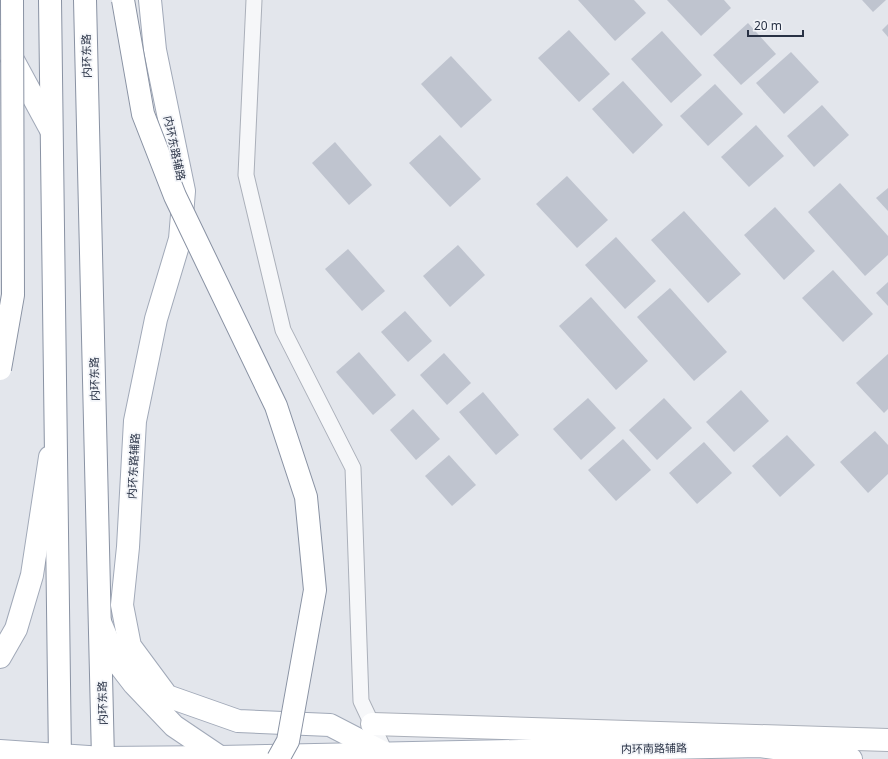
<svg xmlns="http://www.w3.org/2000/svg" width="888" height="759" viewBox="0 0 888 759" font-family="'Noto Sans','Noto Sans SC',sans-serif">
	<rect width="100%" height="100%" fill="#e3e6ec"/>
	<g fill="#bfc4cf">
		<polygon points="578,0 634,0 646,13 615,41"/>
		<polygon points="667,0 724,0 731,8 701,36"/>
		<polygon points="862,0 886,0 873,12"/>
		<polygon points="748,23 776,54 741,85 713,55"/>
		<polygon points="888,24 888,37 882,30"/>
		<polygon points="569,30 610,74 579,102 538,58"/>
		<polygon points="662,31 702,75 671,103 631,59"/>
		<polygon points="791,52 819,82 784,114 756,83"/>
		<polygon points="451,56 492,100 461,128 421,84"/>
		<polygon points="623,81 663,125 633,154 592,109"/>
		<polygon points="715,84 743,114 708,146 680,116"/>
		<polygon points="822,105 849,135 814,167 787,136"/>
		<polygon points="756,125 784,156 749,187 721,157"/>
		<polygon points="440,135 481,179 450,207 409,163"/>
		<polygon points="335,142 372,185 349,205 312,163"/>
		<polygon points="567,176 608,220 577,248 536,204"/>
		<polygon points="840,183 888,236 888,255 865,276 808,212"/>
		<polygon points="888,188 888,211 876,198"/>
		<polygon points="775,207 815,251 784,280 744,235"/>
		<polygon points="684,211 741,274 708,303 651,240"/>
		<polygon points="616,237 656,281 625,309 585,265"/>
		<polygon points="458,245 485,275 450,307 423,276"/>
		<polygon points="348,249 385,291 362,311 325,269"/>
		<polygon points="833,270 873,314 843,342 802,298"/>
		<polygon points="888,282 888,306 876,293"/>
		<polygon points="670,288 727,352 694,381 637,317"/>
		<polygon points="591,297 648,361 616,390 559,326"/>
		<polygon points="405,311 432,341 408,362 381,332"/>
		<polygon points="359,352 396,395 373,415 336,372"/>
		<polygon points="444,353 471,383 447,405 420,375"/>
		<polygon points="888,354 888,409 884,413 856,383"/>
		<polygon points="741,390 769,421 734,452 706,422"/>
		<polygon points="483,392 519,435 496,455 459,412"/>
		<polygon points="588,398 616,428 581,460 553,429"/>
		<polygon points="664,398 692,428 657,460 629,430"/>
		<polygon points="413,409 440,439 416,460 390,430"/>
		<polygon points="875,431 888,445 888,474 868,493 840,462"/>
		<polygon points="787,435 815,465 780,497 752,466"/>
		<polygon points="623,439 651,470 616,501 588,470"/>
		<polygon points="704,442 732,473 697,504 669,473"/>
		<polygon points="449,455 476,485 452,506 425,476"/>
	</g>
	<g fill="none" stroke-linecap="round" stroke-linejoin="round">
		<defs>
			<polyline id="street" points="254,0 246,175 283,330 353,468 361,701 386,754"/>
			<polyline id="secondary" points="372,724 888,740"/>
			<g id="primary">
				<polyline points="150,0 155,50 184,191 180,239 156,319 135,421 128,547 122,605 130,646 167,696 238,721 330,725 386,754"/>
				<polyline points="0,36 51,130"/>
				<polyline points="100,622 117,662 134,684 174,726 220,757"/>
				<polyline points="0,657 16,629 32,575 50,457"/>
				<polyline points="0,751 103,758 220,757 760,746 851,759"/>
			</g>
			<g id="highway">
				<polyline points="50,0 60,759"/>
				<polyline points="85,0 103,759"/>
			</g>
		</defs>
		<use href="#street" stroke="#abb0ba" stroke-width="17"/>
		<use href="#secondary" stroke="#abb0ba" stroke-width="24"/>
		<use href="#primary" stroke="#a1a9b8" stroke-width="24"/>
		<use href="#highway" stroke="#8992a3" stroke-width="24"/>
		<use href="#street" stroke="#f6f7f9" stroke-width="15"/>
		<use href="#secondary" stroke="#fff" stroke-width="22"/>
		<use href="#primary" stroke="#fff" stroke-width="22"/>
		<use href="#highway" stroke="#fff" stroke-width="22"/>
		<defs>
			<g id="highway-bridge">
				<polyline points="123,0 143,114 175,196 276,406 306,497 315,590 288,741 278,759"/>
				<polyline points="0,369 13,295 12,0"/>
			</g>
		</defs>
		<use href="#highway-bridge" stroke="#8992a3" stroke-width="24" stroke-linecap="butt"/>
		<use href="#highway-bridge" stroke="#fff" stroke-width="22"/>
	</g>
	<g text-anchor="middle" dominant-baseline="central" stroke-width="3.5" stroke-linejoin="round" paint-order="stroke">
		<g font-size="11" fill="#293245" stroke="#f3f5f9">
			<text transform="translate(86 56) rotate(-91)">内环东路</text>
			<text transform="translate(175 148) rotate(78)">内环东路辅路</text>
			<text transform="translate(94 379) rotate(-91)">内环东路</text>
			<text transform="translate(133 466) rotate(-87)">内环东路辅路</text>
			<text transform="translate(102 703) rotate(-91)">内环东路</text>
			<text transform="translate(654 748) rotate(-1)">内环南路辅路</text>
		</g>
	</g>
	<path d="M748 30v6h55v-6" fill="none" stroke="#293245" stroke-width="2"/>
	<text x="754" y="30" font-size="12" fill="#293245" stroke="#f3f5f9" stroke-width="3" paint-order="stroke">20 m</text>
</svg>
